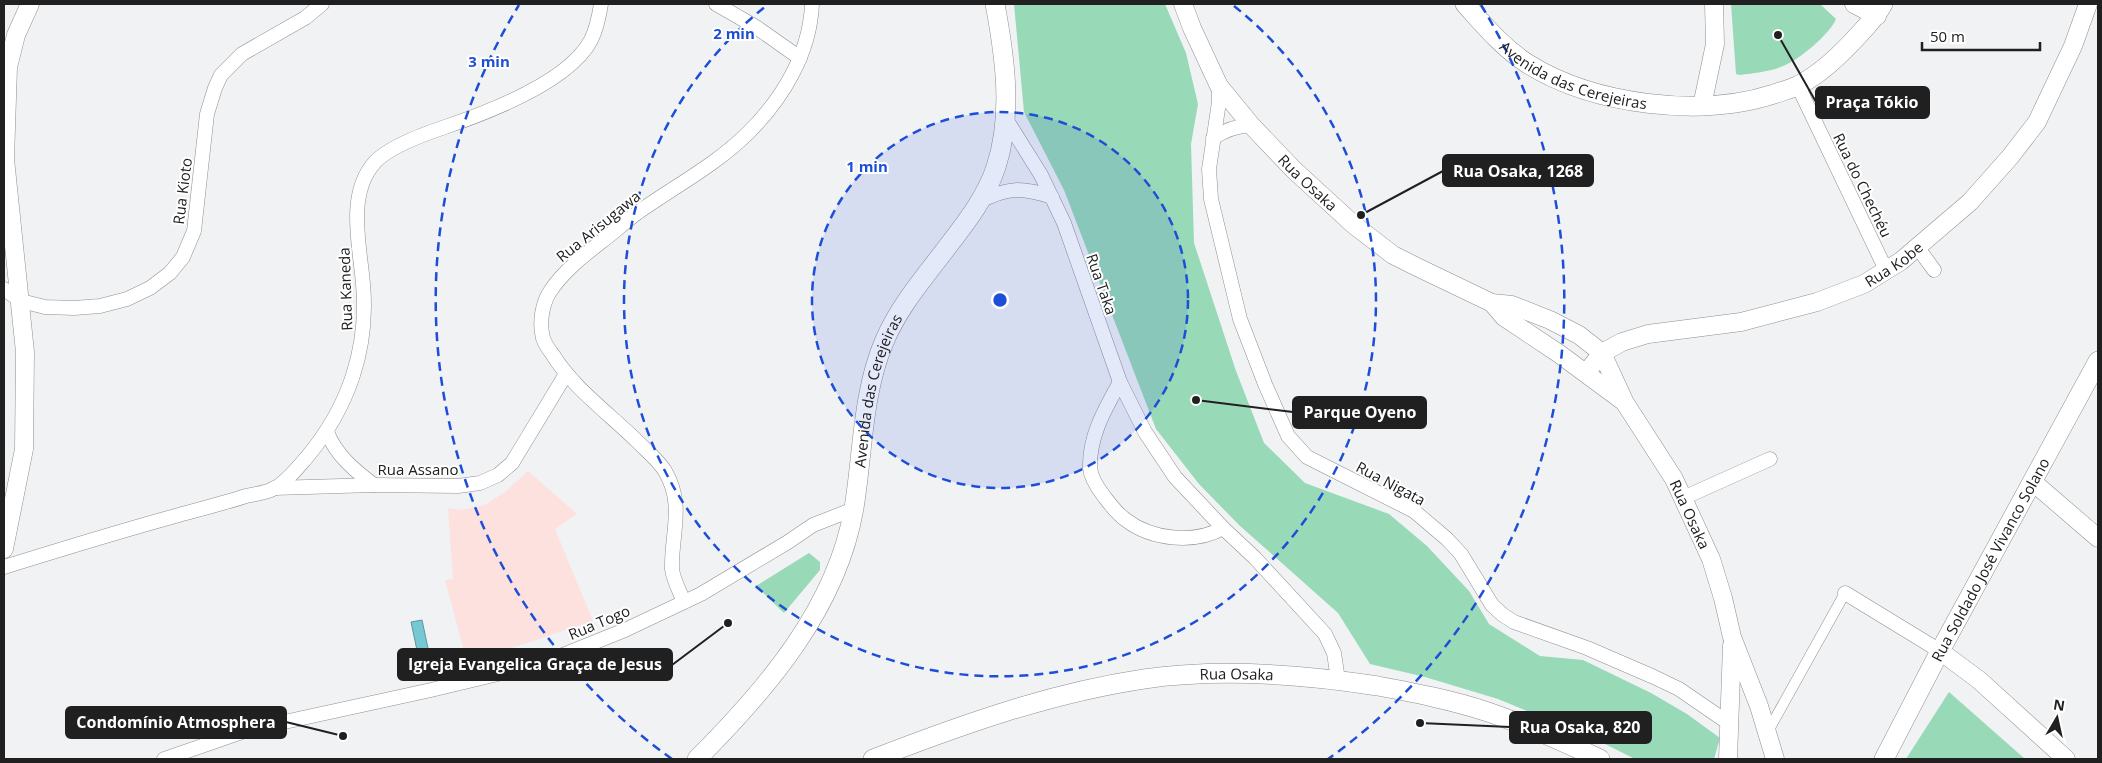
<svg xmlns="http://www.w3.org/2000/svg" width="2102" height="763" viewBox="0 0 2102 763" font-family="'Open Sans',sans-serif">
	<rect width="100%" height="100%" fill="#f1f2f4"/>
	<polygon fill="#fce1df" points="528,471 577,514 555,529 593,621 467,663 445,580 453,579 448,508 462,510 485,505 505,492"/>
	<g fill="#98d9b7">
		<polygon points="1014,4 1165,4 1186,53 1198,104 1191,144 1194,243 1236,371 1264,443 1305,483 1389,514 1427,546 1469,591 1489,624 1540,656 1583,660 1651,693 1687,714 1720,738 1714,759 1635,759 1597,740 1498,699 1425,677 1370,664 1338,613 1239,525 1199,484 1156,429 1064,190 1024,112"/>
		<path d="M1731,4h89l16,15c-5,14 -38,42 -53,47 -13,6 -29,7 -43,9l-4,-1z"/>
		<polygon points="809,553 820,562 820,570 784,613 756,586"/>
		<polygon points="1949,692 2025,759 1906,759"/>
	</g>
	<polygon fill="#77c8d5" stroke="#5d969f" points="422,620 432,667 421,669 411,622"/>
	<g fill="none" stroke-linecap="round" stroke-linejoin="round">
		<defs>
			<polyline id="pedestrian" points="1767,733 1845,593"/>
			<g id="minor">
				<polyline points="716,4 756,27 800,58"/>
				<polyline points="1219,86 1219,102 1209,169 1211,199 1240,319 1265,384 1288,436 1307,457 1414,511 1447,539 1461,554 1492,605 1503,615 1514,622 1587,648 1654,677 1679,689 1730,724"/>
				<polyline points="1798,86 1886,270"/>
				<polyline points="1006,119 1041,175 1064,223 1120,382 1145,432 1175,477 1223,528 1255,558 1325,634 1334,653 1338,680"/>
				<path d="M1213,138c12,-8 23,-12 38,-13"/>
				<path d="M979,202c28,-15 43,-15 73,-5"/>
				<polyline points="1918,248 1934,270"/>
				<polyline points="4,289 21,301 45,307 74,308 100,306 127,299 150,288 170,273 183,257 194,231 207,114 215,88 221,75 242,54 305,18 322,4"/>
				<path d="M1120,382c-15,27 -31,54 -30,86 1,10 7,19 13,27 7,9 13,18 23,25 26,20 69,24 97,8"/>
				<path d="M327,432c9,23 27,38 47,53"/>
				<polyline points="274,488 374,485 458,486 480,483 498,475 512,463 566,374"/>
				<polyline points="1683,498 1770,459"/>
				<path d="M4,567c58,-18 116,-36 175,-52 22,-6 45,-12 67,-19 9,-2 19,-3 27,-7 13,-6 25,-22 34,-32 41,-49 62,-108 56,-173 -3,-38 -17,-90 12,-122 15,-16 49,-28 70,-35 44,-15 124,-45 146,-87 6,-12 8,-23 10,-36"/>
				<polyline points="1845,593 1940,651"/>
				<path d="M684,602c-4,-10 -11,-23 -12,-33 -1,-35 13,-64 -7,-98 -7,-11 -18,-20 -26,-28 -28,-28 -66,-55 -86,-88 -4,-5 -8,-11 -10,-17 -4,-15 -1,-35 8,-48 13,-19 32,-34 50,-48 12,-9 24,-20 36,-29 38,-27 79,-48 112,-81 34,-34 61,-79 63,-128"/>
				<polyline points="164,759 248,730 431,690 543,663 625,630 701,594 788,542 813,525 854,509"/>
			</g>
			<g id="tertiary">
				<path id="s1" d="M1183,4l9,24 27,58 32,39 43,45 60,55 39,30 24,12 75,36 20,2 38,15 29,15 23,18 23,50 49,76 37,80 12,39 9,39 27,69 16,53"/>
				<polyline points="1854,4 1877,16"/>
				<polyline points="1702,106 1715,44 1714,4"/>
				<polyline points="1492,303 1504,317 1558,353 1623,401"/>
				<path id="s2" d="M1586,373l16,-20 20,-11 26,-8 93,-12 76,-20 47,-18 37,-23 69,-59 40,-45 27,-35 36,-76 15,-42"/>
				<polyline points="2033,482 2098,538"/>
				<polyline points="4,549 24,449 25,352 5,159 8,67 16,35 30,4"/>
				<polyline points="1940,651 1979,680 2066,759"/>
				<polyline points="1728,759 1732,645"/>
			</g>
			<g id="secondary">
				<path id="s3" d="M1465,4c19,21 38,44 63,60 66,41 172,54 246,30 8,-3 18,-5 25,-9 21,-11 37,-26 53,-43 11,-12 23,-23 31,-38"/>
				<path id="s4" d="M697,759c69,-69 140,-151 157,-251 9,-55 8,-114 30,-166 14,-34 39,-63 61,-92 19,-25 41,-52 51,-83 17,-52 9,-110 -1,-163"/>
				<path id="s5" d="M873,759c88,-34 177,-66 271,-80 77,-11 157,-5 234,7 37,7 74,14 110,26 38,13 76,30 112,47"/>
				<path id="s6" d="M1884,759l56,-108 158,-290"/>
			</g>
		</defs>
		<use href="#pedestrian" stroke="#8e8f91" stroke-width="11"/>
		<use href="#minor" stroke="#8e8f91" stroke-width="15"/>
		<use href="#tertiary" stroke="#8e8f91" stroke-width="19"/>
		<use href="#secondary" stroke="#8e8f91" stroke-width="20"/>
		<use href="#pedestrian" stroke="#fff" stroke-width="10"/>
		<use href="#minor" stroke="#fff" stroke-width="14"/>
		<use href="#tertiary" stroke="#fff" stroke-width="18"/>
		<use href="#secondary" stroke="#fff" stroke-width="19"/>
	</g>
	<circle cx="1000" cy="300" r="188" fill="#1d4ed8" fill-opacity=".12"/>
	<g fill="none" stroke="#1d4ed8" stroke-width="2.5" stroke-dasharray="9 6">
		<circle cx="1000" cy="300" r="188"/>
		<path d="M1234 6A376 376 0 1 1 766 6"/>
		<path d="M672 759A564 564 0 0 1 519 5M1481 5A564 564 0 0 1 1328 759"/>
	</g>
	<g text-anchor="middle" dominant-baseline="central" stroke-width="4" stroke-linejoin="round" paint-order="stroke">
		<g font-size="15" fill="#202021" stroke="#fff">
			<text stroke="none"><textPath href="#s3" startOffset="134">Avenida das Cerejeiras</textPath></text>
			<text stroke="none"><textPath href="#s1" startOffset="221">Rua Osaka</textPath></text>
			<text transform="translate(1863 185) rotate(64)">Rua do Chechéu</text>
			<text transform="translate(182 191) rotate(-83)">Rua Kioto</text>
			<text transform="translate(598 226) rotate(-39)">Rua Arisugawa</text>
			<text stroke="none"><textPath href="#s2" startOffset="334">Rua Kobe</textPath></text>
			<text transform="translate(1102 284) rotate(71)">Rua Taka</text>
			<text transform="translate(345 289) rotate(-92)">Rua Kaneda</text>
			<text stroke="none"><textPath href="#s4" startOffset="421">Avenida das Cerejeiras</textPath></text>
			<text x="418" y="469">Rua Assano</text>
			<text transform="translate(1391 483) rotate(28)">Rua Nigata</text>
			<text stroke="none"><textPath href="#s1" startOffset="750">Rua Osaka</textPath></text>
			<text stroke="none"><textPath href="#s6" startOffset="226">Rua Soldado José Vivanco Solano</textPath></text>
			<text transform="translate(599 622) rotate(-23)">Rua Togo</text>
			<text stroke="none"><textPath href="#s5" startOffset="376">Rua Osaka</textPath></text>
		</g>
	</g>
	<circle cx="1000" cy="300" r="8" fill="#1d4ed8" stroke="#fff" stroke-width="2.5"/>
	<g font-size="15" text-anchor="middle" font-weight="bold" fill="#1d4ed8" stroke="#fff" stroke-width="4" stroke-linejoin="round" paint-order="stroke">
		<text x="734" y="39">2 min</text>
		<text x="489" y="67">3 min</text>
		<text x="867" y="172">1 min</text>
	</g>
	<path fill="none" stroke="#202021" stroke-width="2" d="M1778 35L1816 102M1361 215L1443 171M1196 400L1293 412M728 623L672 665M343 736L286 722M1420 723L1510 727"/>
	<g fill="#202021" stroke="#fff" stroke-width="2">
		<circle cx="1778" cy="35" r="5"/>
		<circle cx="1361" cy="215" r="5"/>
		<circle cx="1196" cy="400" r="5"/>
		<circle cx="728" cy="623" r="5"/>
		<circle cx="343" cy="736" r="5"/>
		<circle cx="1420" cy="723" r="5"/>
	</g>
	<g fill="#202021" stroke="#202021" stroke-width="2">
		<rect x="1816" y="87" width="113" height="31" rx="5"/>
		<rect x="1443" y="155" width="150" height="31" rx="5"/>
		<rect x="1293" y="397" width="133" height="31" rx="5"/>
		<rect x="398" y="649" width="274" height="31" rx="5"/>
		<rect x="66" y="707" width="220" height="31" rx="5"/>
		<rect x="1510" y="712" width="141" height="31" rx="5"/>
	</g>
	<g font-size="16" text-anchor="middle" font-weight="bold" fill="#fff">
		<text x="1872" y="108">Praça Tókio</text>
		<text x="1518" y="177">Rua Osaka, 1268</text>
		<text x="1360" y="418">Parque Oyeno</text>
		<text x="535" y="670">Igreja Evangelica Graça de Jesus</text>
		<text x="176" y="728">Condomínio Atmosphera</text>
		<text x="1580" y="733">Rua Osaka, 820</text>
	</g>
	<rect width="2102" height="763" fill="none" stroke="#202021" stroke-width="10"/>
	<g transform="translate(2057 718) rotate(9)" stroke="#ffffff" stroke-width="4" paint-order="stroke">
	<path d="M0-4L9 19L0 12L-9 19Z" fill="#202021"/>
	<text y="-8" font-size="14" font-weight="bold" text-anchor="middle" fill="#202021">N</text>
	</g>
	<path d="M1922 42v8h118v-8" fill="none" stroke="#202021" stroke-width="2.5"/>
	<text x="1930" y="42" font-size="15" fill="#202021" stroke="#ffffff" stroke-width="4" paint-order="stroke">50 m</text>
</svg>
